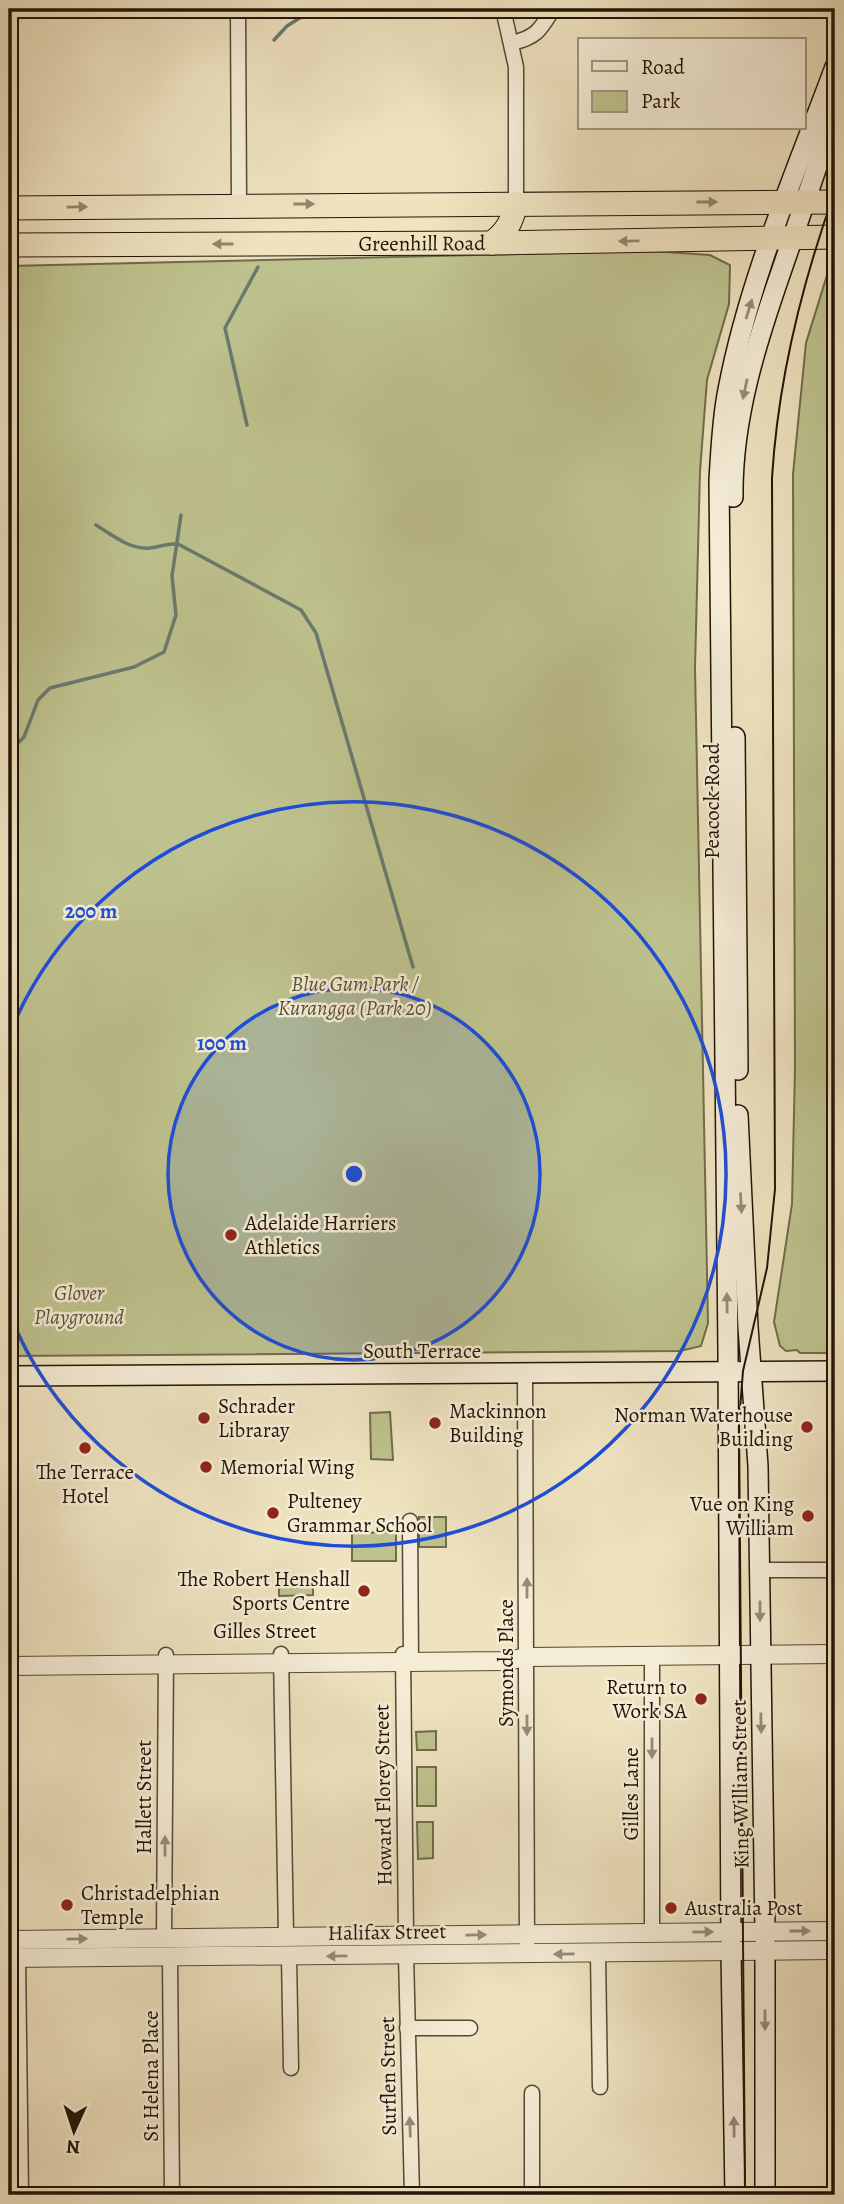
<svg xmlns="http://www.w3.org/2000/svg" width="844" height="2204" viewBox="0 0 844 2204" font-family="Alegreya,serif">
	<rect width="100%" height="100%" fill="#eee2bf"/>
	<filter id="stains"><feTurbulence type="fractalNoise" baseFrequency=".00286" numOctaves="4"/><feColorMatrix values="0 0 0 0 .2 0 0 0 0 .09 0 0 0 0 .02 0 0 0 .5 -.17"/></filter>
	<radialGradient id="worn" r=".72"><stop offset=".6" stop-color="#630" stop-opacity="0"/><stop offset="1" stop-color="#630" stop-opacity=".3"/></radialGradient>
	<g fill="#bec28e" stroke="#706b4b" stroke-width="2">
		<polygon points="652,251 710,255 730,265 729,304 707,380 700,471 695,668 708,1323 701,1346 680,1351 9,1356 9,266"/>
		<polygon points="835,263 835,1353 800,1353 797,1350 786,1351 780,1346 774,1322 792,1204 795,1068 793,474 806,343 828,272"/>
		<polygon points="390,1412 393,1460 371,1459 370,1413"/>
		<rect x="419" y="1517" width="27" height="30"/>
		<polygon points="396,1532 396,1561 352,1561 352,1533"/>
		<polygon points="313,1577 313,1595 279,1596 279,1578"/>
		<polygon points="436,1731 436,1750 417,1750 416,1732"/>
		<rect x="417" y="1767" width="19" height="39"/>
		<polygon points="417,1822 433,1822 433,1858 418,1859"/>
	</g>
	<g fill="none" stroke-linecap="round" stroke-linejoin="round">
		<g stroke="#697a6e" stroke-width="3.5">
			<polyline points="274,40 287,26 314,9"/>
			<polyline points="247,425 225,328 258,267"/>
			<path d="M96,525c16,10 34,25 54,23 11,-1 15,-5 28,-4l123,66 15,23 97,334"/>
			<polyline points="9,752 24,737 38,700 50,688 134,667 164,652 176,615 172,576 181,515"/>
		</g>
		<defs>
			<g id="minor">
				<polyline points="238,9 239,205"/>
				<polyline points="503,9 516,67 516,203"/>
				<path d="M512,43c25,-6 28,-13 41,-34"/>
				<polyline points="525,1373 527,1954"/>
				<polyline points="410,1521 411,1662"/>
				<polyline points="760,1570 835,1570"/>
				<polyline points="281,1654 286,1936"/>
				<polyline points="403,1654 406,1936"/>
				<polyline points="652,1933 652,1656"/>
				<polyline points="164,1939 166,1655"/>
				<polyline points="598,1953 600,2087"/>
				<polyline points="406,1955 412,2195"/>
				<polyline points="289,1956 291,2068"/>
				<polyline points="170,1957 172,2195"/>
				<polyline points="18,1958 21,2195"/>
				<polyline points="407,2028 470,2028"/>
				<polyline points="532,2093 532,2195"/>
			</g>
			<g id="tertiary">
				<polyline points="9,1666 506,1661 527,1657 835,1654"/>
				<polyline points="9,1940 835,1931"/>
				<polyline points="9,1958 835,1950"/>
			</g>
			<g id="secondary">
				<path d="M733,497c-1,-78 23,-153 48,-225 18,-53 36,-105 54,-158"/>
				<polyline points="735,737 738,1070"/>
				<polyline points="738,1115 748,1327 758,1466 765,1931 765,2195"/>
				<polyline points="9,1376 835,1371"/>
				<path d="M735,2195l-4,-243 -3,-601 -9,-871c2,-30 3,-61 9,-90 21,-111 68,-218 107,-323"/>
			</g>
			<g id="trunk">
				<polyline points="9,208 835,202"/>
				<path d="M492,243c15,-12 20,-21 24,-40"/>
				<path id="s1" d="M9,245l483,-2 343,-6"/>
			</g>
		</defs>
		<use href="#minor" stroke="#554836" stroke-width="17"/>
		<use href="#tertiary" stroke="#554836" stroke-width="20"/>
		<use href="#secondary" stroke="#221408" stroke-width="22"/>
		<use href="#trunk" stroke="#221408" stroke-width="25"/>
		<use href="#minor" stroke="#f4ecd5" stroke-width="14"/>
		<use href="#tertiary" stroke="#f4ecd5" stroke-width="18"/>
		<use href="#secondary" stroke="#f4ecd5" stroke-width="19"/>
		<use href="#trunk" stroke="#eee2bf" stroke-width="23"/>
		<path stroke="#221408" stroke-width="2" d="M745,2195l-6,-773 4,-51 24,-103 8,-79 -3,-711c6,-98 30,-195 63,-287"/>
	</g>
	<defs><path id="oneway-solid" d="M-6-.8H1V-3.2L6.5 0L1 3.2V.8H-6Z" transform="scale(1.75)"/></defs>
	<g fill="#92856d">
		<use href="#oneway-solid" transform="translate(707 202)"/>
		<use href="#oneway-solid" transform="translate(304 204)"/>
		<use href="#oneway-solid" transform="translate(77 207) rotate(-1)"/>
		<use href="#oneway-solid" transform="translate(629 241) rotate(179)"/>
		<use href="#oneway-solid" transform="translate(223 244) rotate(180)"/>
	</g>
	<g fill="#968b79">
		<use href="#oneway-solid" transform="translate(749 309) rotate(-73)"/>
		<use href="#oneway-solid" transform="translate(745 389) rotate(102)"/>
		<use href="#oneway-solid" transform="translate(741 1203) rotate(87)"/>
		<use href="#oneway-solid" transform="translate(727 1303) rotate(-91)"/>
		<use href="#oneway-solid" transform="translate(527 1588) rotate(-90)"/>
		<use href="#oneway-solid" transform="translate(760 1611) rotate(90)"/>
		<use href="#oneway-solid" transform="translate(761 1723) rotate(89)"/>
		<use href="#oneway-solid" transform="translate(527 1725) rotate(90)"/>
		<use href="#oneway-solid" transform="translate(652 1748) rotate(90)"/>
		<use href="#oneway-solid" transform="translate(165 1846) rotate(-90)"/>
		<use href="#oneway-solid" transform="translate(800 1931)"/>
		<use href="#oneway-solid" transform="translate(703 1932) rotate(-1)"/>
		<use href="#oneway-solid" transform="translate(476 1935) rotate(-1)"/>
		<use href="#oneway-solid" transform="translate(77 1939) rotate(-1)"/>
		<use href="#oneway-solid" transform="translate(564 1954) rotate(179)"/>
		<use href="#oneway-solid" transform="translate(337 1956) rotate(179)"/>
		<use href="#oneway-solid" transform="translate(765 2020) rotate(90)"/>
		<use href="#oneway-solid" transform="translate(410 2127) rotate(-92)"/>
		<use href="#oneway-solid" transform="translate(734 2127) rotate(-91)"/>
	</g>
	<circle cx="354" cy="1174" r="186" fill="#1d4ed8" fill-opacity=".12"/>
	<g fill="none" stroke="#1d4ed8" stroke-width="3.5">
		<circle cx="354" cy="1174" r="186"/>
		<path d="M9 1035A372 372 0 1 1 9 1313"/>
	</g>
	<g fill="#8f2418" stroke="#f4ecd5" stroke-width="2.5">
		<circle cx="231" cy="1235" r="7"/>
		<circle cx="204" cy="1418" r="7"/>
		<circle cx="435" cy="1423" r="7"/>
		<circle cx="807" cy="1427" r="7"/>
		<circle cx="85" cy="1448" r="7"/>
		<circle cx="206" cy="1467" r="7"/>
		<circle cx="273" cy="1513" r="7"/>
		<circle cx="808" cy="1516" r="7"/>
		<circle cx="364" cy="1591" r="7"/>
		<circle cx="701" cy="1699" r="7"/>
		<circle cx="67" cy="1905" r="7"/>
		<circle cx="671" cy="1908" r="7"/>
	</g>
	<g text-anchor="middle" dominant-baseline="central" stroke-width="5" stroke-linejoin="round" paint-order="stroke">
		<g font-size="21" fill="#221408" stroke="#f4ecd5">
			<text stroke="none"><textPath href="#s1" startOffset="413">Greenhill Road</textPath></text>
			<text transform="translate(712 801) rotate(-90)">Peacock Road</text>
			<text x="422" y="1351">South Terrace</text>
			<text x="265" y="1631">Gilles Street</text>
			<text transform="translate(506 1663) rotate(-90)">Symonds Place</text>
			<text transform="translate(740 1784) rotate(-91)">King William Street</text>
			<text transform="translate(631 1794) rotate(-90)">Gilles Lane</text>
			<text transform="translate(383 1795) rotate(-91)">Howard Florey Street</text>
			<text transform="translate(144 1797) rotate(-90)">Hallett Street</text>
			<text transform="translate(387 1932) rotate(-1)">Halifax Street</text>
			<text transform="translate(151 2076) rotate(-90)">St Helena Place</text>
			<text transform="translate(388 2076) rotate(-91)">Surflen Street</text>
		</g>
		<g font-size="21" font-style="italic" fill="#595137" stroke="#f4ecd5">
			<text x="355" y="984">Blue Gum Park /<tspan x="355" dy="24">Kurangga (Park 20)</tspan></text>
			<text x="79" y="1293">Glover<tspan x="79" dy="24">Playground</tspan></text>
		</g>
		<g font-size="21" fill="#221408" stroke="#f4ecd5" text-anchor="start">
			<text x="245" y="1223">Adelaide Harriers<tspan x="245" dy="24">Athletics</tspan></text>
			<text x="218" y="1406">Schrader<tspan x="218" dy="24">Libraray</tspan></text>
			<text x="449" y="1411">Mackinnon<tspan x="449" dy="24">Building</tspan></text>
			<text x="793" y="1415" text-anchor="end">Norman Waterhouse<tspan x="793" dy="24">Building</tspan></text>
			<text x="220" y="1467">Memorial Wing</text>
			<text x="85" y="1472" text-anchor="middle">The Terrace<tspan x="85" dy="24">Hotel</tspan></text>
			<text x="287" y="1501">Pulteney<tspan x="287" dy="24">Grammar School</tspan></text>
			<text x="794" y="1504" text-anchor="end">Vue on King<tspan x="794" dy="24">William</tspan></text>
			<text x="350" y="1579" text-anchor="end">The Robert Henshall<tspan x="350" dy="24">Sports Centre</tspan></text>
			<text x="687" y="1687" text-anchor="end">Return to<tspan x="687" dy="24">Work SA</tspan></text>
			<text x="81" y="1893">Christadelphian<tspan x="81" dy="24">Temple</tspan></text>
			<text x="685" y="1908">Australia Post</text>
		</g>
	</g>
	<circle cx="354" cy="1174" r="10" fill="#1d4ed8" stroke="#f4ecd5" stroke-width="3.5"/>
	<g font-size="21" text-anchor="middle" font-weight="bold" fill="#1d4ed8" stroke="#f4ecd5" stroke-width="5" stroke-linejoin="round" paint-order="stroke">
		<text x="91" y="918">200 m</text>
		<text x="222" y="1050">100 m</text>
	</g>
	<rect width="844" height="2204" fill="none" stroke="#eee2bf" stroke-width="35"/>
	<rect x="10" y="10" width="823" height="2183" fill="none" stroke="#221408" stroke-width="3.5"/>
	<rect x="18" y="18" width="809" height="2169" fill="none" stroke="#221408" stroke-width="2"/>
	<rect x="578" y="38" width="228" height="91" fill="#f4ecd5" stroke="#a09683" stroke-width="2"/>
	<rect x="592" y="61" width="35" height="10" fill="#f4ecd5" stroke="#a09683" stroke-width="2"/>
	<text x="641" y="74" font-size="21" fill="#221408">Road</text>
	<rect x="592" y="91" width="35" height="21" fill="#bec28e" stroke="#a09683" stroke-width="2"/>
	<text x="641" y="108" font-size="21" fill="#221408">Park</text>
	<g transform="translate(74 2131) rotate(183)" stroke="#f4ecd5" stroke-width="5" paint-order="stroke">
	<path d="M0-5L12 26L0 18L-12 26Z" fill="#221408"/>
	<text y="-10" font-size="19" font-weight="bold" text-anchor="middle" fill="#221408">N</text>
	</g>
	<rect width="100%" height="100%" filter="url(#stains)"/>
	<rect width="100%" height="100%" fill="url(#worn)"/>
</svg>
